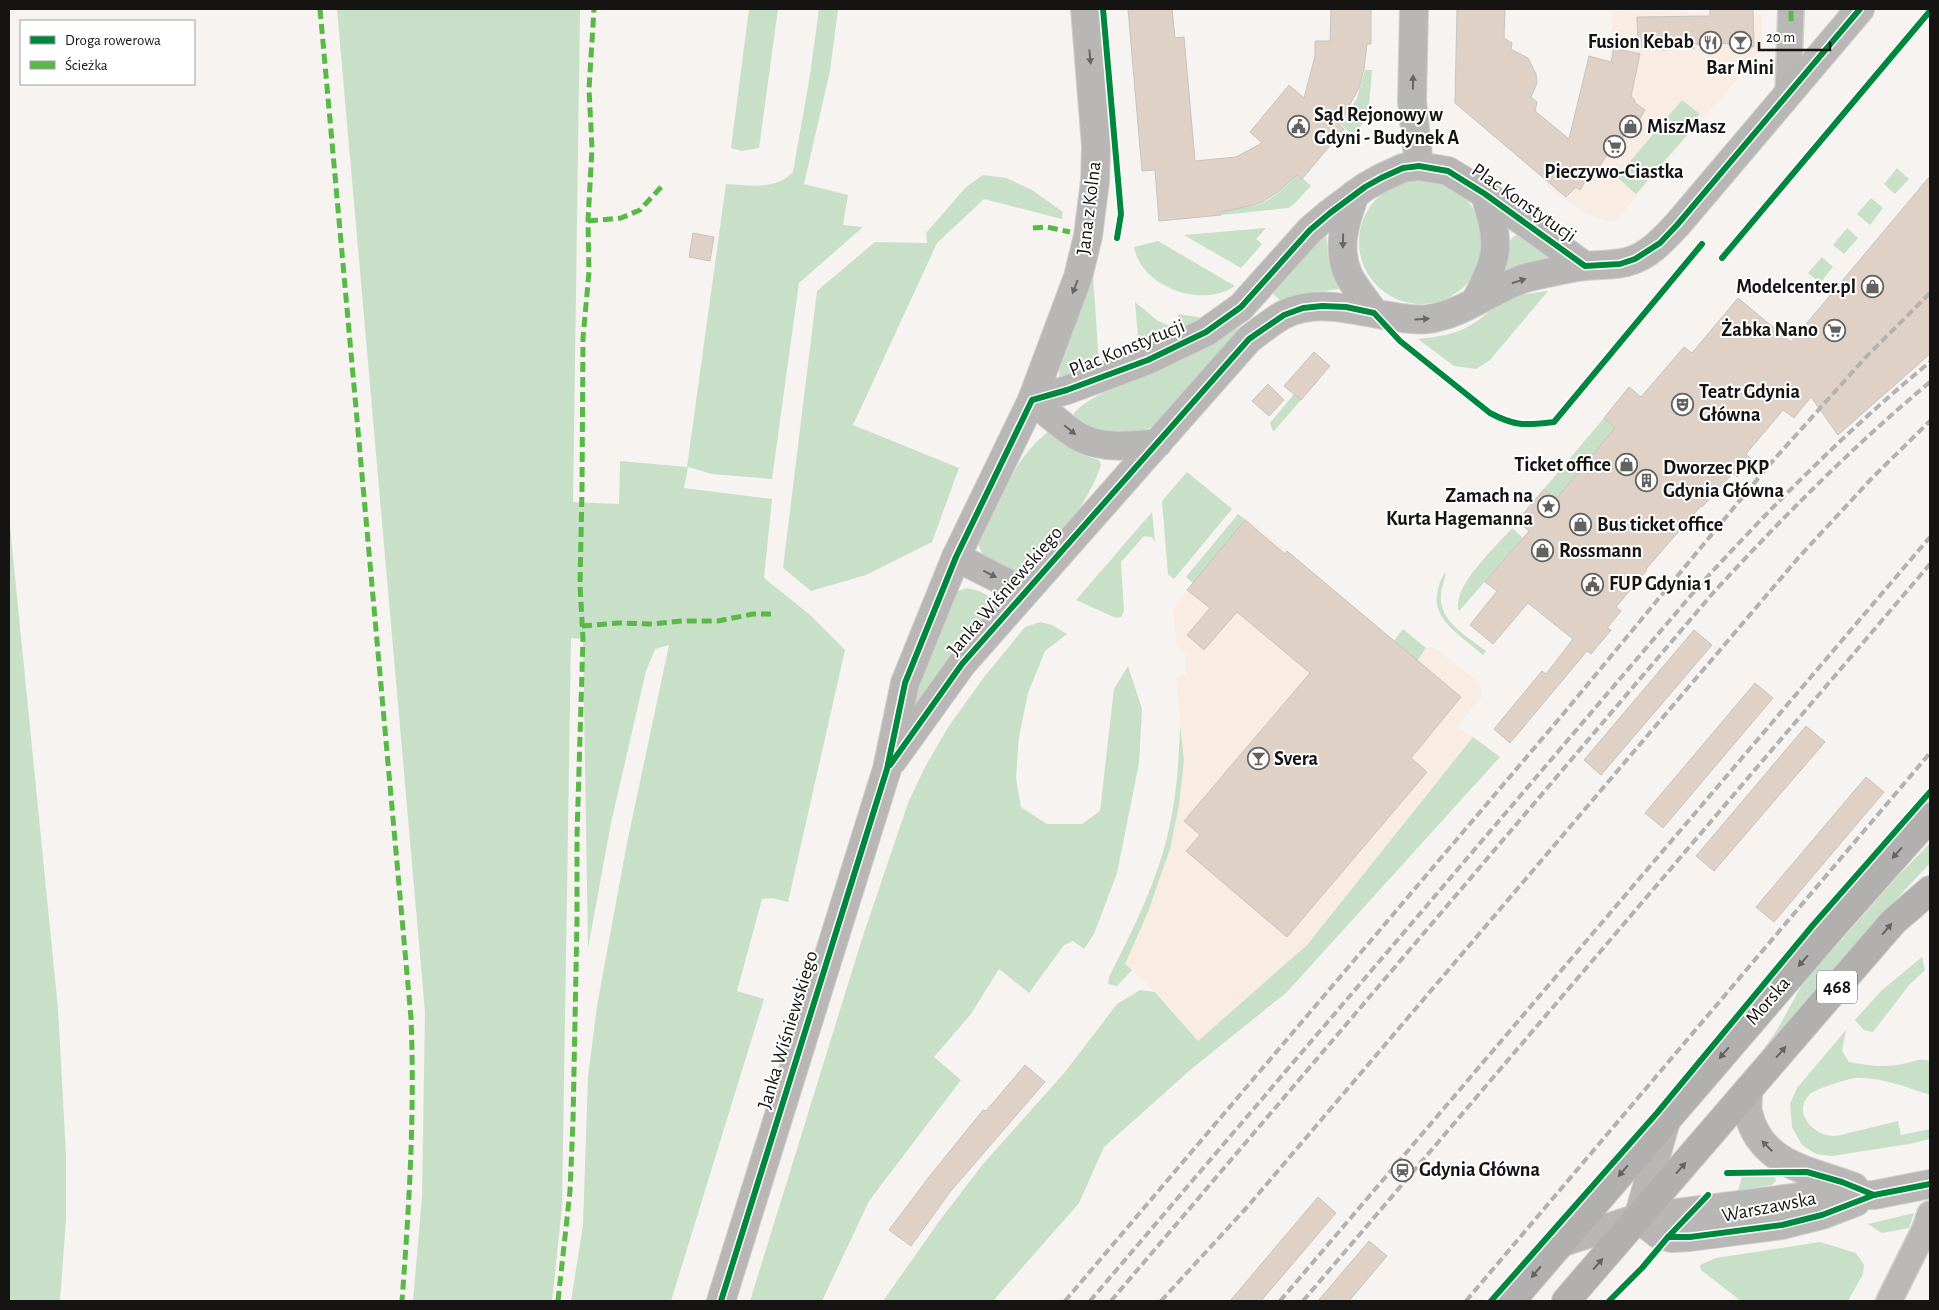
<svg xmlns="http://www.w3.org/2000/svg" width="1939" height="1310" viewBox="0 0 1939 1310" font-family="'Alegreya Sans',sans-serif">
	<rect width="100%" height="100%" fill="#f6f3f1"/>
	<g fill="#f9ece3">
		<polygon points="1613,11 1762,15 1762,47 1739,77 1614,222 1588,215 1546,186 1594,131 1610,61"/>
		<polygon points="1247,518 1417,660 1426,648 1434,647 1477,681 1481,689 1482,695 1480,699 1457,727 1473,737 1307,945 1198,1041 1161,997 1125,964 1158,884 1170,849 1178,806 1184,760 1176,678 1186,674 1185,651 1179,650 1177,646 1173,610 1187,590"/>
	</g>
	<g fill="#c8e0c8">
		<path d="M337,9h243l-7,493 46,2 1,-43 67,6 39,-283c24,1 49,7 67,-12l17,-97 9,-66h19l-8,62 -26,113 44,11 -5,30 20,2 -64,56 -27,196 -60,-5 -24,-7 -4,21 88,11 -8,79 45,36 36,36 -57,252 -16,-4 -10,1 -25,92 27,8 -93,302h-100l12,-76 5,-148 9,-71 29,-158 43,-203 -14,4 -9,22 -35,152 -23,125 -5,-309 -12,-1 -9,569 -10,94h-139l9,-104 3,-185z"/>
		<polygon points="749,9 778,9 759,148 742,151 731,148"/>
		<polygon points="1365,70 1372,70 1368,117 1353,135 1340,124 1357,98"/>
		<polygon points="1682,100 1700,114 1696,118 1699,121 1636,194 1617,177"/>
		<polygon points="1897,168 1909,179 1895,194 1884,184"/>
		<path d="M1298,174l13,12 -17,18 -6,4 -66,7 -1,-5c39,-3 50,-7 77,-36z"/>
		<polygon points="983,175 1006,178 1032,190 1063,212 1062,219 984,199 937,243 853,425 959,468 932,542 866,575 811,591 783,568 817,291 875,242 927,243 926,233 966,187"/>
		<circle cx="1421" cy="242" r="62"/>
		<polygon points="1871,198 1883,208 1870,225 1857,214"/>
		<polygon points="1266,228 1256,239 1262,244 1241,268 1184,235"/>
		<polygon points="1847,228 1858,238 1844,254 1833,245"/>
		<polygon points="1326,232 1328,258 1339,289 1306,293 1281,301 1271,292"/>
		<polygon points="1521,235 1524,236 1553,261 1505,270 1509,242 1514,236"/>
		<path d="M1158,241l77,45c-33,23 -94,1 -101,-39z"/>
		<polygon points="1822,257 1833,267 1820,283 1808,273"/>
		<polygon points="1093,275 1099,364 1059,379 1060,362"/>
		<path d="M1548,291l-58,69 -14,9 -22,-3 -36,-27c18,-2 36,-4 53,-14 10,-6 18,-14 28,-21 15,-9 32,-11 49,-13z"/>
		<polygon points="1135,302 1158,321 1179,329 1178,314 1203,318 1139,350"/>
		<path d="M1236,327l3,4 -82,93c-25,15 -62,12 -83,-8v-3c20,-22 62,-33 89,-45 26,-11 50,-25 73,-41z"/>
		<polygon points="1294,394 1301,400 1274,431 1273,431 1270,423"/>
		<polygon points="1604,418 1615,428 1556,499 1544,489"/>
		<path d="M1050,430c13,16 28,24 49,30l2,5c-15,44 -47,77 -78,112l-39,-18 -5,-13v-5c19,-40 35,-83 71,-111z"/>
		<polygon points="1187,472 1232,509 1174,579 1168,575 1162,501"/>
		<polygon points="1152,512 1155,541 1151,537 1144,536 1121,562 1124,611 1121,617 1116,618 1076,600"/>
		<polygon points="1238,514 1246,520 1193,583 1186,577"/>
		<polygon points="9,516 58,1009 66,1155 66,1219 60,1301 9,1301"/>
		<path d="M1512,528l11,10 -64,73c-8,-24 38,-65 53,-83z"/>
		<path d="M1445,572c1,8 -4,14 -4,23 -3,26 27,42 45,56l-3,4c-29,-26 -62,-40 -38,-83z"/>
		<path d="M967,588c12,2 25,7 29,19l-92,127 10,-39 42,-103z"/>
		<polygon points="1040,622 1052,625 1067,634 1045,651 1028,693 1019,737 1016,778 1021,807 1047,824 1082,824 1100,811 1114,689 1128,666 1142,709 1139,763 1117,873 1094,934 1084,949 1073,941 1064,945 1029,993 999,969 971,1014 934,1057 961,1080 869,1201 822,1301 750,1301 861,942 908,803 925,767 947,729 981,681 1025,627"/>
		<polygon points="1403,629 1426,648 1417,661 1394,641"/>
		<path d="M1180,725l4,35 -5,45 -9,44 -22,63 -23,52 7,6 -15,16 -9,-2 1,-7c25,-49 50,-99 61,-153 7,-32 9,-66 10,-99z"/>
		<polygon points="1473,737 1500,757 1287,992 1189,1071 1104,1147 1079,1203 993,1301 883,1301 943,1216 984,1163 1065,1072 1117,1004 1140,990 1155,992 1198,1041 1307,945"/>
		<polygon points="1930,843 1930,863 1878,919 1694,1134 1757,1059 1777,1030 1803,983 1899,875"/>
		<polygon points="1922,957 1925,970 1909,985 1873,1032 1864,1030 1855,1020 1881,991"/>
		<path d="M1846,1030l-4,21 7,11c20,4 38,6 58,1 7,-2 16,-5 23,-2v34c-24,-8 -48,-18 -74,-17 -10,1 -41,11 -47,17 -17,18 5,41 25,41 6,0 13,-3 19,-4 15,-4 30,-7 45,-11l3,14 29,-6v10l-21,5 -77,12 -16,-2 -14,-9 -10,-18 -2,-23 7,-16z"/>
		<polygon points="1742,1176 1775,1177 1776,1181 1771,1185 1738,1191"/>
		<polygon points="1914,1213 1909,1228 1882,1233 1868,1224"/>
		<polygon points="1820,1242 1856,1253 1864,1265 1863,1274 1848,1301 1741,1301 1701,1270 1700,1265 1716,1258"/>
	</g>
	<g fill="#dfd1c6" stroke="#c6c4c2">
		<polygon points="1128,9 1172,9 1175,38 1184,37 1195,161 1236,157 1262,143 1250,132 1289,85 1304,98 1315,56 1315,41 1330,41 1331,9 1371,9 1371,44 1367,44 1364,69 1359,88 1339,125 1344,129 1302,179 1297,175 1278,192 1262,202 1249,206 1221,212 1221,215 1159,221 1155,170 1142,171"/>
		<polygon points="1457,9 1505,9 1504,38 1512,43 1511,49 1528,58 1536,74 1537,83 1531,97 1537,102 1535,111 1569,139 1589,56 1611,62 1614,48 1640,54 1631,96 1635,100 1634,102 1645,110 1633,131 1628,129 1614,151 1611,149 1596,172 1592,170 1580,190 1576,187 1566,197 1455,103"/>
		<polygon points="1710,9 1753,9 1754,47 1721,43 1721,47 1694,44 1694,49 1666,45 1666,50 1638,47 1637,17 1710,16"/>
		<polygon points="1930,176 1930,354 1838,435 1811,397 1794,418 1783,410 1746,454 1752,460 1737,477 1733,473 1702,507 1701,506 1646,569 1647,570 1616,607 1621,611 1607,628 1611,630 1591,654 1587,651 1510,743 1494,729 1542,671 1546,674 1573,639 1528,603 1493,644 1470,625 1497,591 1485,582 1529,531 1517,521 1544,489 1556,499 1615,428 1604,418 1629,387 1641,397 1684,347 1692,353 1738,298 1791,342"/>
		<polygon points="693,233 714,237 710,261 689,257"/>
		<polygon points="1314,352 1330,366 1301,400 1284,386"/>
		<polygon points="1268,384 1284,400 1269,416 1252,401"/>
		<polygon points="1245,520 1285,554 1287,551 1461,697 1411,758 1427,772 1287,937 1186,851 1200,835 1184,821 1310,673 1237,612 1204,650 1187,635 1210,608 1187,590"/>
		<polygon points="1694,630 1712,645 1601,775 1584,760"/>
		<polygon points="1755,683 1773,698 1663,828 1645,813"/>
		<polygon points="1806,726 1825,742 1714,871 1696,856"/>
		<polygon points="1866,777 1884,792 1774,922 1756,907"/>
		<polygon points="1025,1065 1045,1082 950,1192 911,1246 889,1230 929,1177 983,1110 986,1111"/>
		<polygon points="1318,1197 1336,1213 1261,1301 1230,1301"/>
		<polygon points="1369,1241 1387,1256 1349,1301 1318,1301"/>
	</g>
	<g fill="none" stroke-linecap="round" stroke-linejoin="round">
		<defs>
			<g id="street">
				<polyline points="1788,94 1791,9"/>
				<polyline points="1889,1301 1925,1229 1930,1214"/>
			</g>
			<g id="secondary">
				<polyline points="1414,9 1412,101 1419,166"/>
				<path d="M1355,194c-9,26 -19,52 -7,80 6,13 18,26 26,39"/>
				<path d="M1475,302c25,-48 25,-57 10,-108"/>
				<polyline points="1032,400 1067,390 1148,360 1206,332 1241,307 1310,230 1330,213 1365,187 1381,178 1403,168 1419,166 1448,171 1485,194 1585,266"/>
				<path d="M1032,400c13,10 36,32 49,38 23,11 52,8 77,5"/>
				<polyline points="956,557 1025,592"/>
				<path d="M893,760l69,-96 287,-325c11,-8 22,-17 34,-24 32,-16 67,-6 100,0 15,2 30,6 45,4 37,-5 66,-32 101,-42 18,-4 38,-9 56,-11 16,-2 33,0 48,-6 19,-7 31,-22 44,-35l183,-216"/>
				<path d="M1749,1089c-1,7 -2,16 -1,23 12,54 65,59 106,75"/>
				<polyline points="1638,1218 1658,1234 1672,1238 1690,1237 1782,1225 1822,1215 1856,1202"/>
				<polyline points="1638,1218 1666,1121"/>
				<polyline points="1560,1243 1638,1218 1807,1196 1874,1195 1930,1184"/>
				<polyline points="721,1301 887,769 905,683 956,557 1032,400 1078,277 1088,236 1095,181 1096,146 1085,9"/>
			</g>
			<g id="primary">
				<polyline points="1511,1301 1835,924 1930,817"/>
				<polyline points="1566,1301 1893,922 1930,890"/>
			</g>
		</defs>
		<use href="#street" stroke="#d1cfce" stroke-width="28"/>
		<use href="#secondary" stroke="#d1cfce" stroke-width="30"/>
		<use href="#primary" stroke="#d1cfce" stroke-width="30"/>
		<use href="#street" stroke="#bab8b6" stroke-width="25"/>
		<use href="#secondary" stroke="#b9b7b6" stroke-width="28"/>
		<use href="#primary" stroke="#b1b0af" stroke-width="28"/>
		<g stroke="#b4b2b0" stroke-width="4" stroke-dasharray="8 4" stroke-linecap="butt">
			<polyline points="1065,1301 1564,713 1770,464 1865,358 1930,293"/>
			<path d="M1090,1301l609,-715c72,-79 148,-156 231,-224"/>
			<path d="M1111,1301l602,-708c69,-75 139,-146 217,-211"/>
			<polyline points="1161,1301 1249,1205 1799,557 1873,477 1930,421"/>
			<polyline points="1280,1301 1930,537"/>
			<polyline points="1303,1301 1930,564"/>
			<polyline points="1466,1301 1930,753"/>
		</g>
		<g stroke="#58b947" stroke-width="5" stroke-dasharray="10 5" stroke-linecap="butt">
			<path d="M320,9l91,1009c4,95 -2,189 -9,283"/>
			<polyline points="1791,21 1791,9"/>
			<polyline points="588,221 621,218 640,210 663,185"/>
			<polyline points="1033,228 1047,227 1070,232"/>
			<polyline points="582,626 619,623 653,624 682,621 718,621 753,614 772,614"/>
			<polyline points="558,1301 570,1191 573,1121 577,920 577,836 583,639 580,585 582,490 583,338 589,272 588,221 592,148 589,89 594,9"/>
		</g>
		<defs>
			<g id="cycleway">
				<polyline points="1103,9 1121,214 1117,238"/>
				<polyline points="1722,258 1930,11"/>
				<path d="M890,765l72,-101 287,-325 35,-24 19,-7 19,-2 24,1 28,6 26,28 90,72c26,14 36,12 64,9l148,-178"/>
				<polyline points="1727,1173 1807,1172 1842,1182 1874,1195"/>
				<polyline points="1668,1237 1690,1237 1782,1225 1822,1215 1874,1195 1930,1184"/>
				<polyline points="721,1301 887,769 905,683 956,557 1032,400 1067,390 1148,360 1206,332 1241,307 1310,230 1330,213 1365,187 1381,178 1403,168 1419,166 1448,171 1485,194 1585,266 1620,264 1635,259 1660,243 1677,225 1860,9"/>
				<polyline points="1491,1301 1657,1113 1813,925 1930,792"/>
				<polyline points="1609,1301 1642,1268 1668,1237 1708,1195"/>
			</g>
		</defs>
		<use href="#cycleway" stroke="#fff" stroke-width="9"/>
		<use href="#cycleway" stroke="#00873e" stroke-width="6"/>
	</g>
	<defs><path id="oneway-solid" d="M-6-.8H1V-3.2L6.5 0L1 3.2V.8H-6Z" transform="scale(1.25)"/></defs>
	<g fill="#686664">
		<use href="#oneway-solid" transform="translate(1090 57) rotate(85)"/>
		<use href="#oneway-solid" transform="translate(1413 82) rotate(-89)"/>
		<use href="#oneway-solid" transform="translate(1343 241) rotate(91)"/>
		<use href="#oneway-solid" transform="translate(1519 281) rotate(-18)"/>
		<use href="#oneway-solid" transform="translate(1075 287) rotate(111)"/>
		<use href="#oneway-solid" transform="translate(1422 319) rotate(-3)"/>
		<use href="#oneway-solid" transform="translate(1070 430) rotate(39)"/>
		<use href="#oneway-solid" transform="translate(990 574) rotate(27)"/>
		<use href="#oneway-solid" transform="translate(1767 1146) rotate(-135)"/>
	</g>
	<g fill="#646260">
		<use href="#oneway-solid" transform="translate(1897 853) rotate(132)"/>
		<use href="#oneway-solid" transform="translate(1887 929) rotate(-49)"/>
		<use href="#oneway-solid" transform="translate(1803 961) rotate(131)"/>
		<use href="#oneway-solid" transform="translate(1781 1052) rotate(-49)"/>
		<use href="#oneway-solid" transform="translate(1724 1053) rotate(131)"/>
		<use href="#oneway-solid" transform="translate(1681 1168) rotate(-49)"/>
		<use href="#oneway-solid" transform="translate(1623 1171) rotate(131)"/>
		<use href="#oneway-solid" transform="translate(1598 1264) rotate(-49)"/>
		<use href="#oneway-solid" transform="translate(1536 1272) rotate(130)"/>
	</g>
	<defs>
		<symbol id="restaurant-ring" viewBox="-11 -11 22 22"><circle r="9.5" fill="#fff" stroke="#646260" stroke-width="1.5"/><path d="M-5-6h1v4h1v-4h1v4h1v-4h1v5L-1.5 .5V6h-2V.5L-5-1ZM5-6V6H3V1.5H1.5Q1.5-4 5-6Z" fill="#646260"/></symbol>
		<symbol id="bar-ring" viewBox="-11 -11 22 22"><circle r="9.5" fill="#fff" stroke="#646260" stroke-width="1.5"/><path d="M-6-5H6L.8 .8V4.5H3.5V6h-7V4.5H-.8V.8Z" fill="#646260"/></symbol>
		<symbol id="civic-ring" viewBox="-11 -11 22 22"><circle r="9.5" fill="#fff" stroke="#646260" stroke-width="1.5"/><path d="M-.6-6.5H3V-4.5H.6V-3L4-1V1h2V6H-6V1h2V-1L-.6-3ZM-1.2 2.5V6h2.4V2.5Z" fill="#646260"/></symbol>
		<symbol id="shop-ring" viewBox="-11 -11 22 22"><circle r="9.5" fill="#fff" stroke="#646260" stroke-width="1.5"/><path d="M-5-2.5h2.3a2.7 3.5 0 0 1 5.4 0H5L5.5 6h-11ZM-1.5-2.5h3a1.5 2.3 0 0 0-3 0Z" fill="#646260"/></symbol>
		<symbol id="supermarket-ring" viewBox="-11 -11 22 22"><circle r="9.5" fill="#fff" stroke="#646260" stroke-width="1.5"/><path d="M-6-5.5h2.5l.6 2H6L4.5 2H-2.5L-4.4-4H-6ZM-1.5 3.2a1.3 1.3 0 1 0 .1 0ZM3 3.2a1.3 1.3 0 1 0 .1 0Z" fill="#646260"/></symbol>
		<symbol id="theatre-ring" viewBox="-11 -11 22 22"><circle r="9.5" fill="#fff" stroke="#646260" stroke-width="1.5"/><path d="M-5-5.5Q0-4 5-5.5V0Q5 5 0 6Q-5 5-5 0ZM-3.3-2.5H-1v1.5H-3.3ZM1-2.5H3.3v1.5H1ZM-2.8 1Q0 5.5 2.8 1Z" fill="#646260"/></symbol>
		<symbol id="building-ring" viewBox="-11 -11 22 22"><circle r="9.5" fill="#fff" stroke="#646260" stroke-width="1.5"/><path d="M-4-6H4V6H1V3H-1V6H-4ZM-2.5-4.3h1.7v1.8h-1.7ZM.8-4.3h1.7v1.8H.8ZM-2.5-1h1.7V.8h-1.7ZM.8-1h1.7V.8H.8Z" fill="#646260"/></symbol>
		<symbol id="sight-ring" viewBox="-11 -11 22 22"><circle r="9.5" fill="#fff" stroke="#646260" stroke-width="1.5"/><path d="M0-6L1.8-2.2L6-1.7L2.9 1.2L3.7 5.4L0 3.3L-3.7 5.4L-2.9 1.2L-6-1.7L-1.8-2.2Z" fill="#646260"/></symbol>
		<symbol id="station-ring" viewBox="-11 -11 22 22"><circle r="9.5" fill="#fff" stroke="#646260" stroke-width="1.5"/><path d="M-3-6H3Q5-6 5-4V2Q5 4 3 4L4.5 6H3L1.5 4h-3L-3 6H-4.5L-3 4Q-5 4-5 2V-4Q-5-6-3-6ZM-3.5-4v3h7v-3ZM-3.5 1v1.5H-2V1ZM2 1v1.5H3.5V1Z" fill="#646260"/></symbol>
	</defs>
	<g fill-rule="evenodd">
		<use href="#restaurant-ring" x="1698" y="30" width="25" height="25"/>
		<use href="#bar-ring" x="1728" y="30" width="25" height="25"/>
		<use href="#civic-ring" x="1286" y="114" width="25" height="25"/>
		<use href="#shop-ring" x="1618" y="114" width="25" height="25"/>
		<use href="#supermarket-ring" x="1602" y="134" width="25" height="25"/>
		<use href="#shop-ring" x="1860" y="274" width="25" height="25"/>
		<use href="#supermarket-ring" x="1822" y="318" width="25" height="25"/>
		<use href="#theatre-ring" x="1670" y="392" width="25" height="25"/>
		<use href="#shop-ring" x="1614" y="452" width="25" height="25"/>
		<use href="#building-ring" x="1634" y="468" width="25" height="25"/>
		<use href="#sight-ring" x="1536" y="494" width="25" height="25"/>
		<use href="#shop-ring" x="1568" y="512" width="25" height="25"/>
		<use href="#shop-ring" x="1530" y="538" width="25" height="25"/>
		<use href="#civic-ring" x="1580" y="572" width="25" height="25"/>
		<use href="#bar-ring" x="1246" y="746" width="25" height="25"/>
		<use href="#station-ring" x="1390" y="1158" width="25" height="25"/>
	</g>
	<g text-anchor="middle" dominant-baseline="central" stroke-width="4" stroke-linejoin="round" paint-order="stroke">
		<rect fill="#fff" stroke="#5c5a59" stroke-width="1" x="1817" y="970.5" width="40" height="33" rx="4"/>
		<g font-size="19" font-weight="bold" fill="#161412">
			<text x="1837" y="987">468</text>
		</g>
		<g font-size="20" font-weight="bold" fill="#161412" stroke="#fff" text-anchor="start">
			<text x="1694" y="42" text-anchor="end">Fusion Kebab</text>
			<text x="1740" y="68" text-anchor="middle">Bar Mini</text>
			<text x="1314" y="115">Sąd Rejonowy w<tspan x="1314" dy="23">Gdyni - Budynek A</tspan></text>
			<text x="1647" y="127">MiszMasz</text>
			<text x="1614" y="172" text-anchor="middle">Pieczywo-Ciastka</text>
			<text x="1856" y="287" text-anchor="end">Modelcenter.pl</text>
			<text x="1818" y="330" text-anchor="end">Żabka Nano</text>
			<text x="1699" y="392">Teatr Gdynia<tspan x="1699" dy="23">Główna</tspan></text>
			<text x="1611" y="465" text-anchor="end">Ticket office</text>
			<text x="1663" y="468">Dworzec PKP<tspan x="1663" dy="23">Gdynia Główna</tspan></text>
			<text x="1533" y="496" text-anchor="end">Zamach na<tspan x="1533" dy="23">Kurta Hagemanna</tspan></text>
			<text x="1597" y="525">Bus ticket office</text>
			<text x="1559" y="551">Rossmann</text>
			<text x="1609" y="584">FUP Gdynia 1</text>
			<text x="1274" y="759">Svera</text>
			<text x="1419" y="1170">Gdynia Główna</text>
		</g>
		<g font-size="20" fill="#161412" stroke="#fff">
			<text transform="translate(1524 203) rotate(35)">Plac Konstytucji</text>
			<text transform="translate(1089 208) rotate(-83)">Jana z Kolna</text>
			<text transform="translate(1127 348) rotate(-22)">Plac Konstytucji</text>
			<text transform="translate(1005 591) rotate(-49)">Janka Wiśniewskiego</text>
			<text transform="translate(1768 1001) rotate(-49)">Morska</text>
			<text transform="translate(788 1030) rotate(-73)">Janka Wiśniewskiego</text>
			<text transform="translate(1769 1207) rotate(-11)">Warszawska</text>
		</g>
	</g>
	<rect width="1939" height="1310" fill="none" stroke="#161412" stroke-width="20"/>
	<rect x="20" y="20" width="175" height="65" fill="#ffffff" stroke="#a2a1a0"/>
	<rect x="30" y="36" width="25" height="8" fill="#00873e" stroke="#a2a1a0"/>
	<text x="65" y="45" font-size="15" fill="#161412">Droga rowerowa</text>
	<rect x="30" y="61" width="25" height="8" fill="#58b947" stroke="#a2a1a0"/>
	<text x="65" y="70" font-size="15" fill="#161412">Ścieżka</text>
	<path d="M1759 42v8h71v-8" fill="none" stroke="#161412" stroke-width="2.5"/>
	<text x="1766" y="42" font-size="15" fill="#161412" stroke="#ffffff" stroke-width="4" paint-order="stroke">20 m</text>
</svg>
